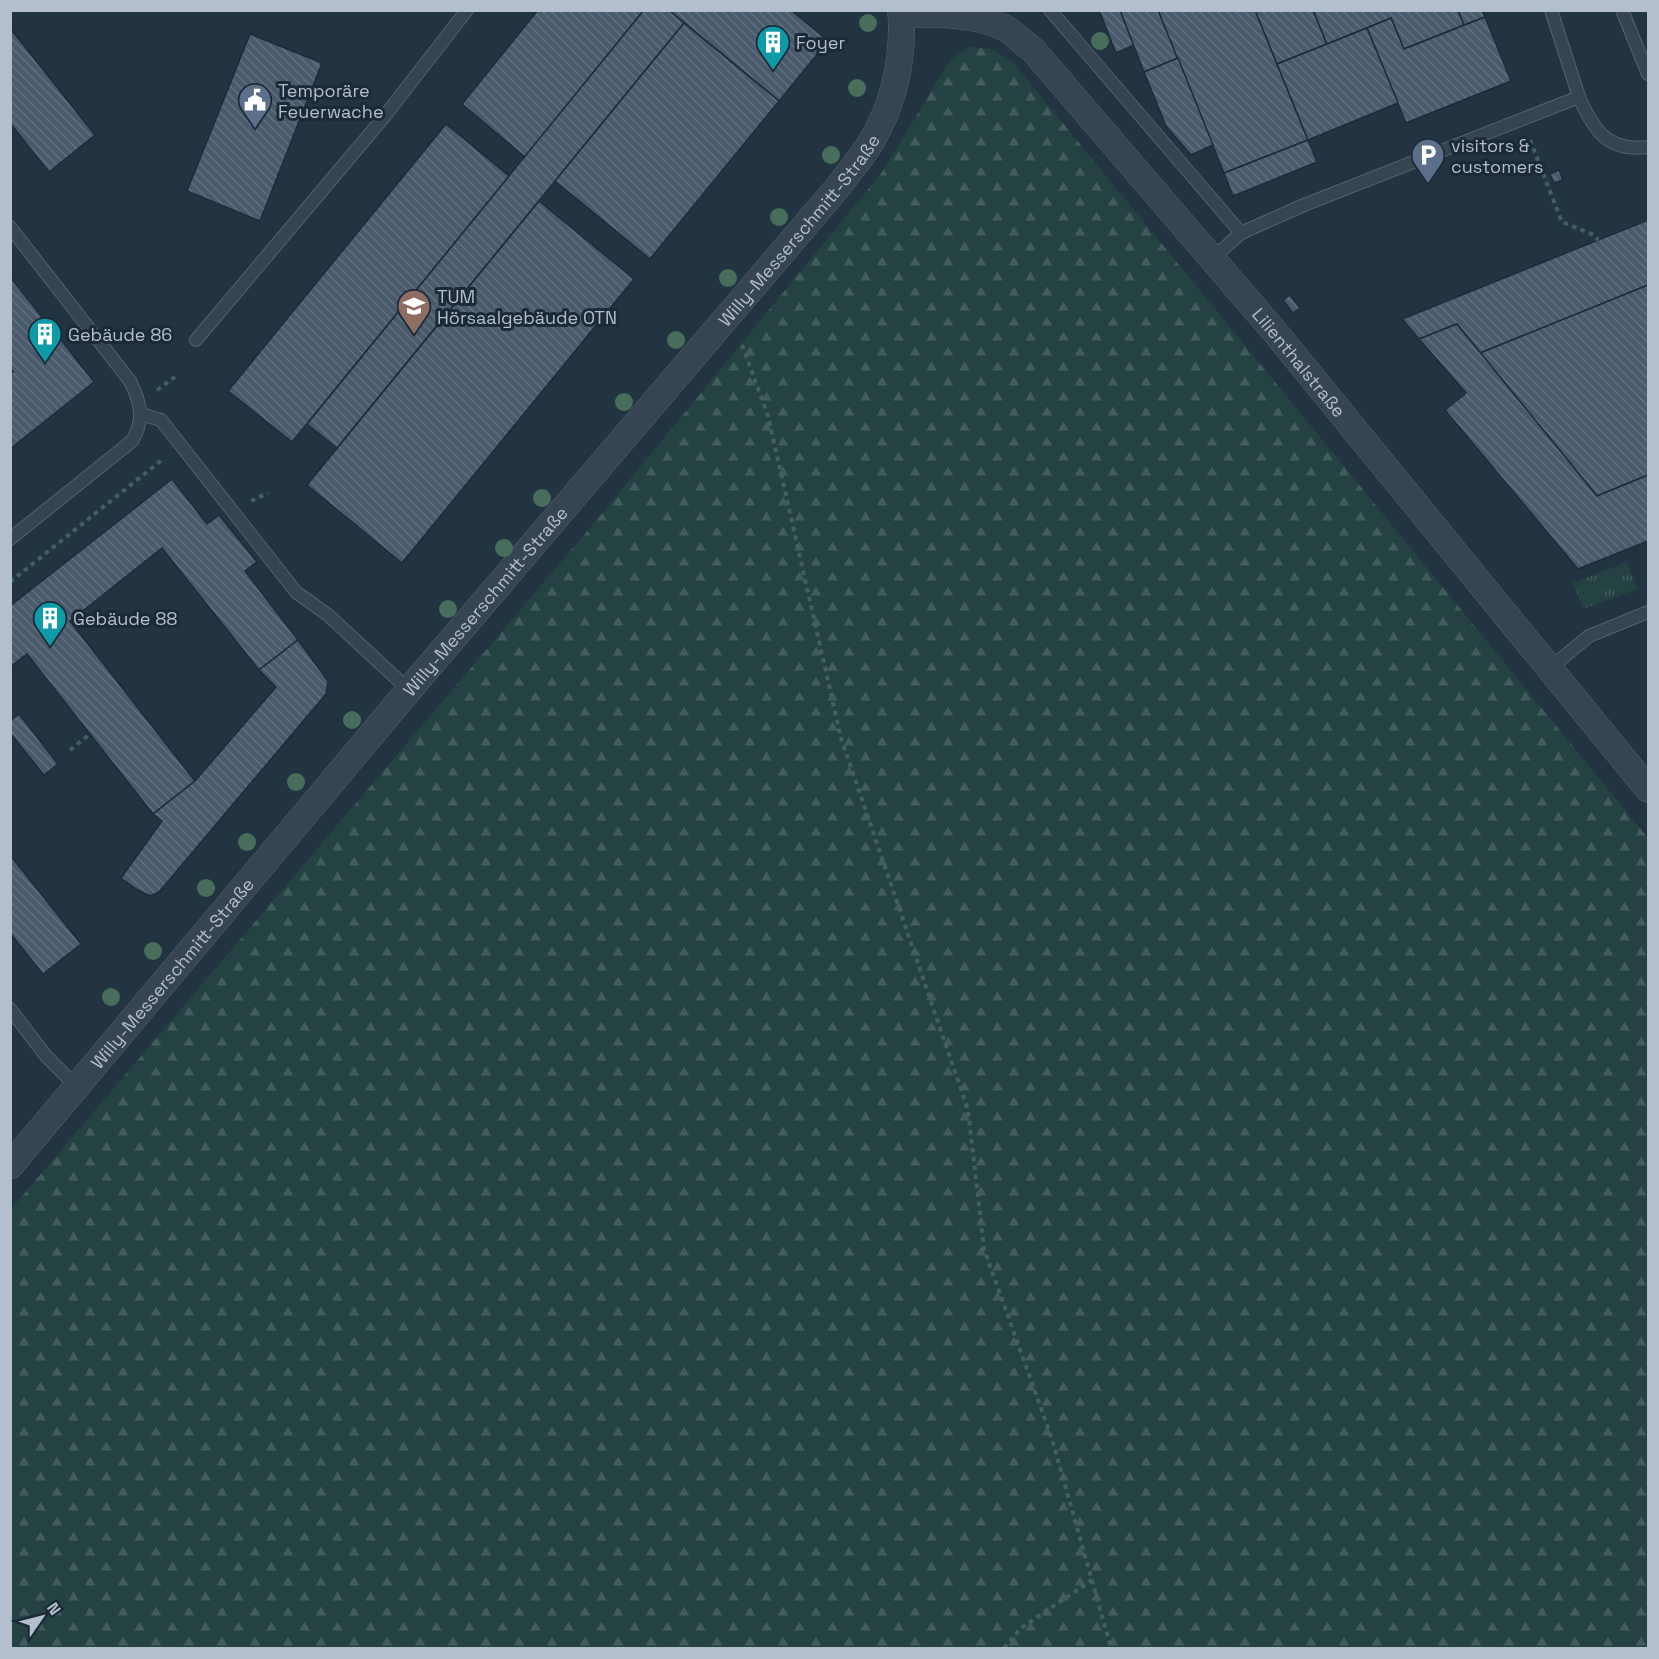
<svg xmlns="http://www.w3.org/2000/svg" width="1659" height="1659" viewBox="0 0 1659 1659" font-family="'Space Grotesk',sans-serif">
	<defs>
		<pattern id="grass-tufts" width="24" height="20" patternUnits="userSpaceOnUse" patternTransform="scale(1.5)"><rect width="24" height="20" fill="#254243"/><path d="M3 7l-1-3M5 7V3M7 7l1-3M15 17l-1-3M17 17v-4M19 17l1-3" fill="none" stroke="#425c5d"/></pattern>
		<pattern id="forest-firs" width="22" height="20" patternUnits="userSpaceOnUse" patternTransform="scale(1.5)"><rect width="22" height="20" fill="#254243"/><path d="M5 1l3.5 6h-7zM16 11l3.5 6h-7z" fill="#425c5d"/></pattern>
		<pattern id="building-back-hatch" width="6" height="6" patternUnits="userSpaceOnUse" patternTransform="scale(1.5)"><rect width="6" height="6" fill="#485a6b"/><path d="M-1 5l2 2M0 0l6 6M5-1l2 2" fill="none" stroke="#60707f"/></pattern>
	</defs>
	<rect width="100%" height="100%" fill="#223342"/>
	<polygon fill="url(#grass-tufts)" points="1627,562 1637,589 1583,609 1573,583"/>
	<polygon fill="url(#forest-firs)" points="969,47 992,49 1013,62 1648,838 1648,1648 11,1648 11,1209 595,522 882,172 950,60"/>
	<g fill="url(#building-back-hatch)" stroke="#1e2b39" stroke-width="1.5">
		<polygon points="538,10 644,10 525,157 462,104"/>
		<polygon points="644,10 669,10 684,23 337,448 307,424"/>
		<polygon points="669,10 791,10 828,41 779,101"/>
		<polygon points="1099,10 1120,10 1134,45 1116,53"/>
		<polygon points="1120,10 1158,10 1178,58 1144,72"/>
		<polygon points="1158,10 1255,10 1308,140 1224,173"/>
		<polygon points="1255,10 1313,10 1327,44 1277,64"/>
		<polygon points="1313,10 1458,10 1464,25 1404,49 1391,18 1327,44"/>
		<polygon points="1458,10 1482,10 1485,17 1464,25"/>
		<polygon points="1485,17 1511,81 1406,123 1367,28 1391,18 1404,49"/>
		<polygon points="684,23 779,101 650,259 555,181"/>
		<polygon points="10,28 95,135 49,172 10,123"/>
		<polygon points="1367,28 1398,103 1308,140 1277,64"/>
		<polygon points="250,34 322,63 260,221 187,191"/>
		<polygon points="1178,58 1213,145 1191,155 1166,126 1144,72"/>
		<polygon points="446,124 509,176 292,442 228,391"/>
		<polygon points="1308,140 1317,162 1233,196 1224,173"/>
		<polygon points="1559,170 1563,180 1554,183 1550,174"/>
		<polygon points="539,201 634,279 402,563 307,485"/>
		<polygon points="1648,220 1648,285 1480,353 1457,324 1419,339 1402,319"/>
		<polygon points="10,277 42,317 38,320 54,340 58,336 94,382 10,449 10,374 13,372 10,369"/>
		<polygon points="1648,285 1648,475 1597,496 1480,353"/>
		<polygon points="1290,295 1300,308 1293,313 1283,300"/>
		<polygon points="1457,324 1597,496 1648,475 1648,541 1578,569 1445,410 1466,393 1419,339"/>
		<polygon points="172,479 207,524 219,515 257,562 245,571 298,640 259,670 162,548 70,621 195,781 153,814 27,654 10,667 10,606"/>
		<polygon points="298,640 328,681 326,694 159,892 150,896 136,889 121,878 162,821 153,814 195,781 276,687 259,670"/>
		<polygon points="19,714 58,764 44,775 10,733 10,721"/>
		<polygon points="10,855 81,944 43,974 10,933"/>
	</g>
	<g fill="none" stroke-linecap="round" stroke-linejoin="round">
		<defs>
			<g id="service">
				<polyline points="1050,10 1241,233 1304,205 1579,97 1551,10"/>
				<polyline points="1622,10 1648,74"/>
				<path d="M1579,97c15,34 29,55 69,50"/>
				<path d="M10,227l120,154c11,22 15,39 2,60l-122,98"/>
				<polyline points="1212,259 1241,233"/>
				<polyline points="196,340 384,117 467,10"/>
				<polyline points="141,414 161,420 296,592 328,615 409,690"/>
				<polyline points="1549,669 1589,636 1648,612"/>
				<polyline points="10,1009 46,1056 77,1087"/>
			</g>
			<g id="minor">
				<path id="s1" d="M901,14c33,0 72,-1 102,13 10,5 20,16 30,23l242,282 373,457"/>
				<path id="s2" d="M10,1166l399,-476 429,-503c11,-15 24,-30 33,-45 24,-40 33,-86 30,-132"/>
			</g>
		</defs>
		<use href="#service" stroke="#55626f" stroke-width="14"/>
		<use href="#minor" stroke="#55626f" stroke-width="27"/>
		<g stroke="#435f5f" stroke-width="4" stroke-dasharray="4.5 4.5" stroke-linecap="butt">
			<polyline points="1530,140 1562,222 1594,235 1598,240"/>
			<polyline points="742,345 768,416 841,738 968,1110 984,1249 1052,1439 1111,1648"/>
			<polyline points="157,390 175,377"/>
			<polyline points="251,501 268,493"/>
			<polyline points="10,582 163,459"/>
			<polyline points="70,750 90,734"/>
			<polyline points="1004,1648 1021,1628 1092,1580"/>
		</g>
		<use href="#service" stroke="#374451" stroke-width="12"/>
		<use href="#minor" stroke="#374451" stroke-width="26"/>
	</g>
	<g fill="#486e5b">
		<circle cx="868" cy="23" r="9"/>
		<circle cx="1100" cy="41" r="9"/>
		<circle cx="857" cy="88" r="9"/>
		<circle cx="831" cy="155" r="9"/>
		<circle cx="779" cy="217" r="9"/>
		<circle cx="728" cy="278" r="9"/>
		<circle cx="676" cy="340" r="9"/>
		<circle cx="624" cy="402" r="9"/>
		<circle cx="542" cy="498" r="9"/>
		<circle cx="504" cy="548" r="9"/>
		<circle cx="448" cy="609" r="9"/>
		<circle cx="352" cy="720" r="9"/>
		<circle cx="296" cy="782" r="9"/>
		<circle cx="247" cy="842" r="9"/>
		<circle cx="206" cy="888" r="9"/>
		<circle cx="153" cy="951" r="9"/>
		<circle cx="111" cy="997" r="9"/>
	</g>
	<defs>
		<symbol id="building-pin" viewBox="-11 -11 22 30"><path d="M0 17L-7.5 6A9.5 9.5 0 1 1 7.5 6Z" fill="#0f9aa8" stroke="#1c2937"/><path d="M-4-6H4V6H1V3H-1V6H-4ZM-2.5-4.3h1.7v1.8h-1.7ZM.8-4.3h1.7v1.8H.8ZM-2.5-1h1.7V.8h-1.7ZM.8-1h1.7V.8H.8Z" fill="#fff"/></symbol>
		<symbol id="civic-pin" viewBox="-11 -11 22 30"><path d="M0 17L-7.5 6A9.5 9.5 0 1 1 7.5 6Z" fill="#5c6f8a" stroke="#1c2937"/><path d="M-.6-6.5H3V-4.5H.6V-3L4-1V1h2V6H-6V1h2V-1L-.6-3ZM-1.2 2.5V6h2.4V2.5Z" fill="#fff"/></symbol>
		<symbol id="parking-pin" viewBox="-11 -11 22 30"><path d="M0 17L-7.5 6A9.5 9.5 0 1 1 7.5 6Z" fill="#5c6f8a" stroke="#1c2937"/><path d="M-3.5-5.5H1a3.5 3.5 0 0 1 0 7H-1V5.5H-3.5ZM-1-3.4V-.6H.8a1.4 1.4 0 0 0 0-2.8Z" fill="#fff"/></symbol>
		<symbol id="university-pin" viewBox="-11 -11 22 30"><path d="M0 17L-7.5 6A9.5 9.5 0 1 1 7.5 6Z" fill="#8d6e63" stroke="#1c2937"/><path d="M0-5L7-2L0 1L-7-2ZM-4 1L0 2.5L4 1V4Q0 6-4 4Z" fill="#fff"/></symbol>
	</defs>
	<g fill-rule="evenodd">
		<use href="#building-pin" x="754" y="23" width="38" height="52"/>
		<use href="#civic-pin" x="236" y="81" width="38" height="52"/>
		<use href="#parking-pin" x="1409" y="136" width="38" height="52"/>
		<use href="#university-pin" x="395" y="287" width="38" height="52"/>
		<use href="#building-pin" x="26" y="315" width="38" height="52"/>
		<use href="#building-pin" x="31" y="599" width="38" height="52"/>
	</g>
	<g text-anchor="middle" dominant-baseline="central" stroke-width="6" stroke-linejoin="round" paint-order="stroke">
		<g font-size="18" fill="#b3bfcc" stroke="#1c2937" text-anchor="start">
			<text x="796" y="42">Foyer</text>
			<text x="278" y="90">Temporäre<tspan x="278" dy="21">Feuerwache</tspan></text>
			<text x="1451" y="145">visitors &amp;<tspan x="1451" dy="21">customers</tspan></text>
			<text x="437" y="296">TUM<tspan x="437" dy="21">Hörsaalgebäude OTN</tspan></text>
			<text x="68" y="334">Gebäude 86</text>
			<text x="73" y="618">Gebäude 88</text>
		</g>
		<g font-size="18" fill="#b3bfcc" stroke="#1c2937">
			<text stroke="none"><textPath href="#s2" startOffset="1224">Willy-Messerschmitt-Straße</textPath></text>
			<text stroke="none"><textPath href="#s1" startOffset="552">Lilienthalstraße</textPath></text>
			<text stroke="none"><textPath href="#s2" startOffset="738">Willy-Messerschmitt-Straße</textPath></text>
			<text stroke="none"><textPath href="#s2" startOffset="252">Willy-Messerschmitt-Straße</textPath></text>
		</g>
	</g>
	<rect width="1659" height="1659" fill="none" stroke="#b3bfcc" stroke-width="24"/>
	<g transform="translate(42 1617) rotate(55)" stroke="#1c2937" stroke-width="4.5" paint-order="stroke">
	<path d="M0-4.5L10 22L0 15L-10 22Z" fill="#b3bfcc"/>
	<text y="-9" font-size="16" font-weight="bold" text-anchor="middle" fill="#b3bfcc">N</text>
	</g>
</svg>
